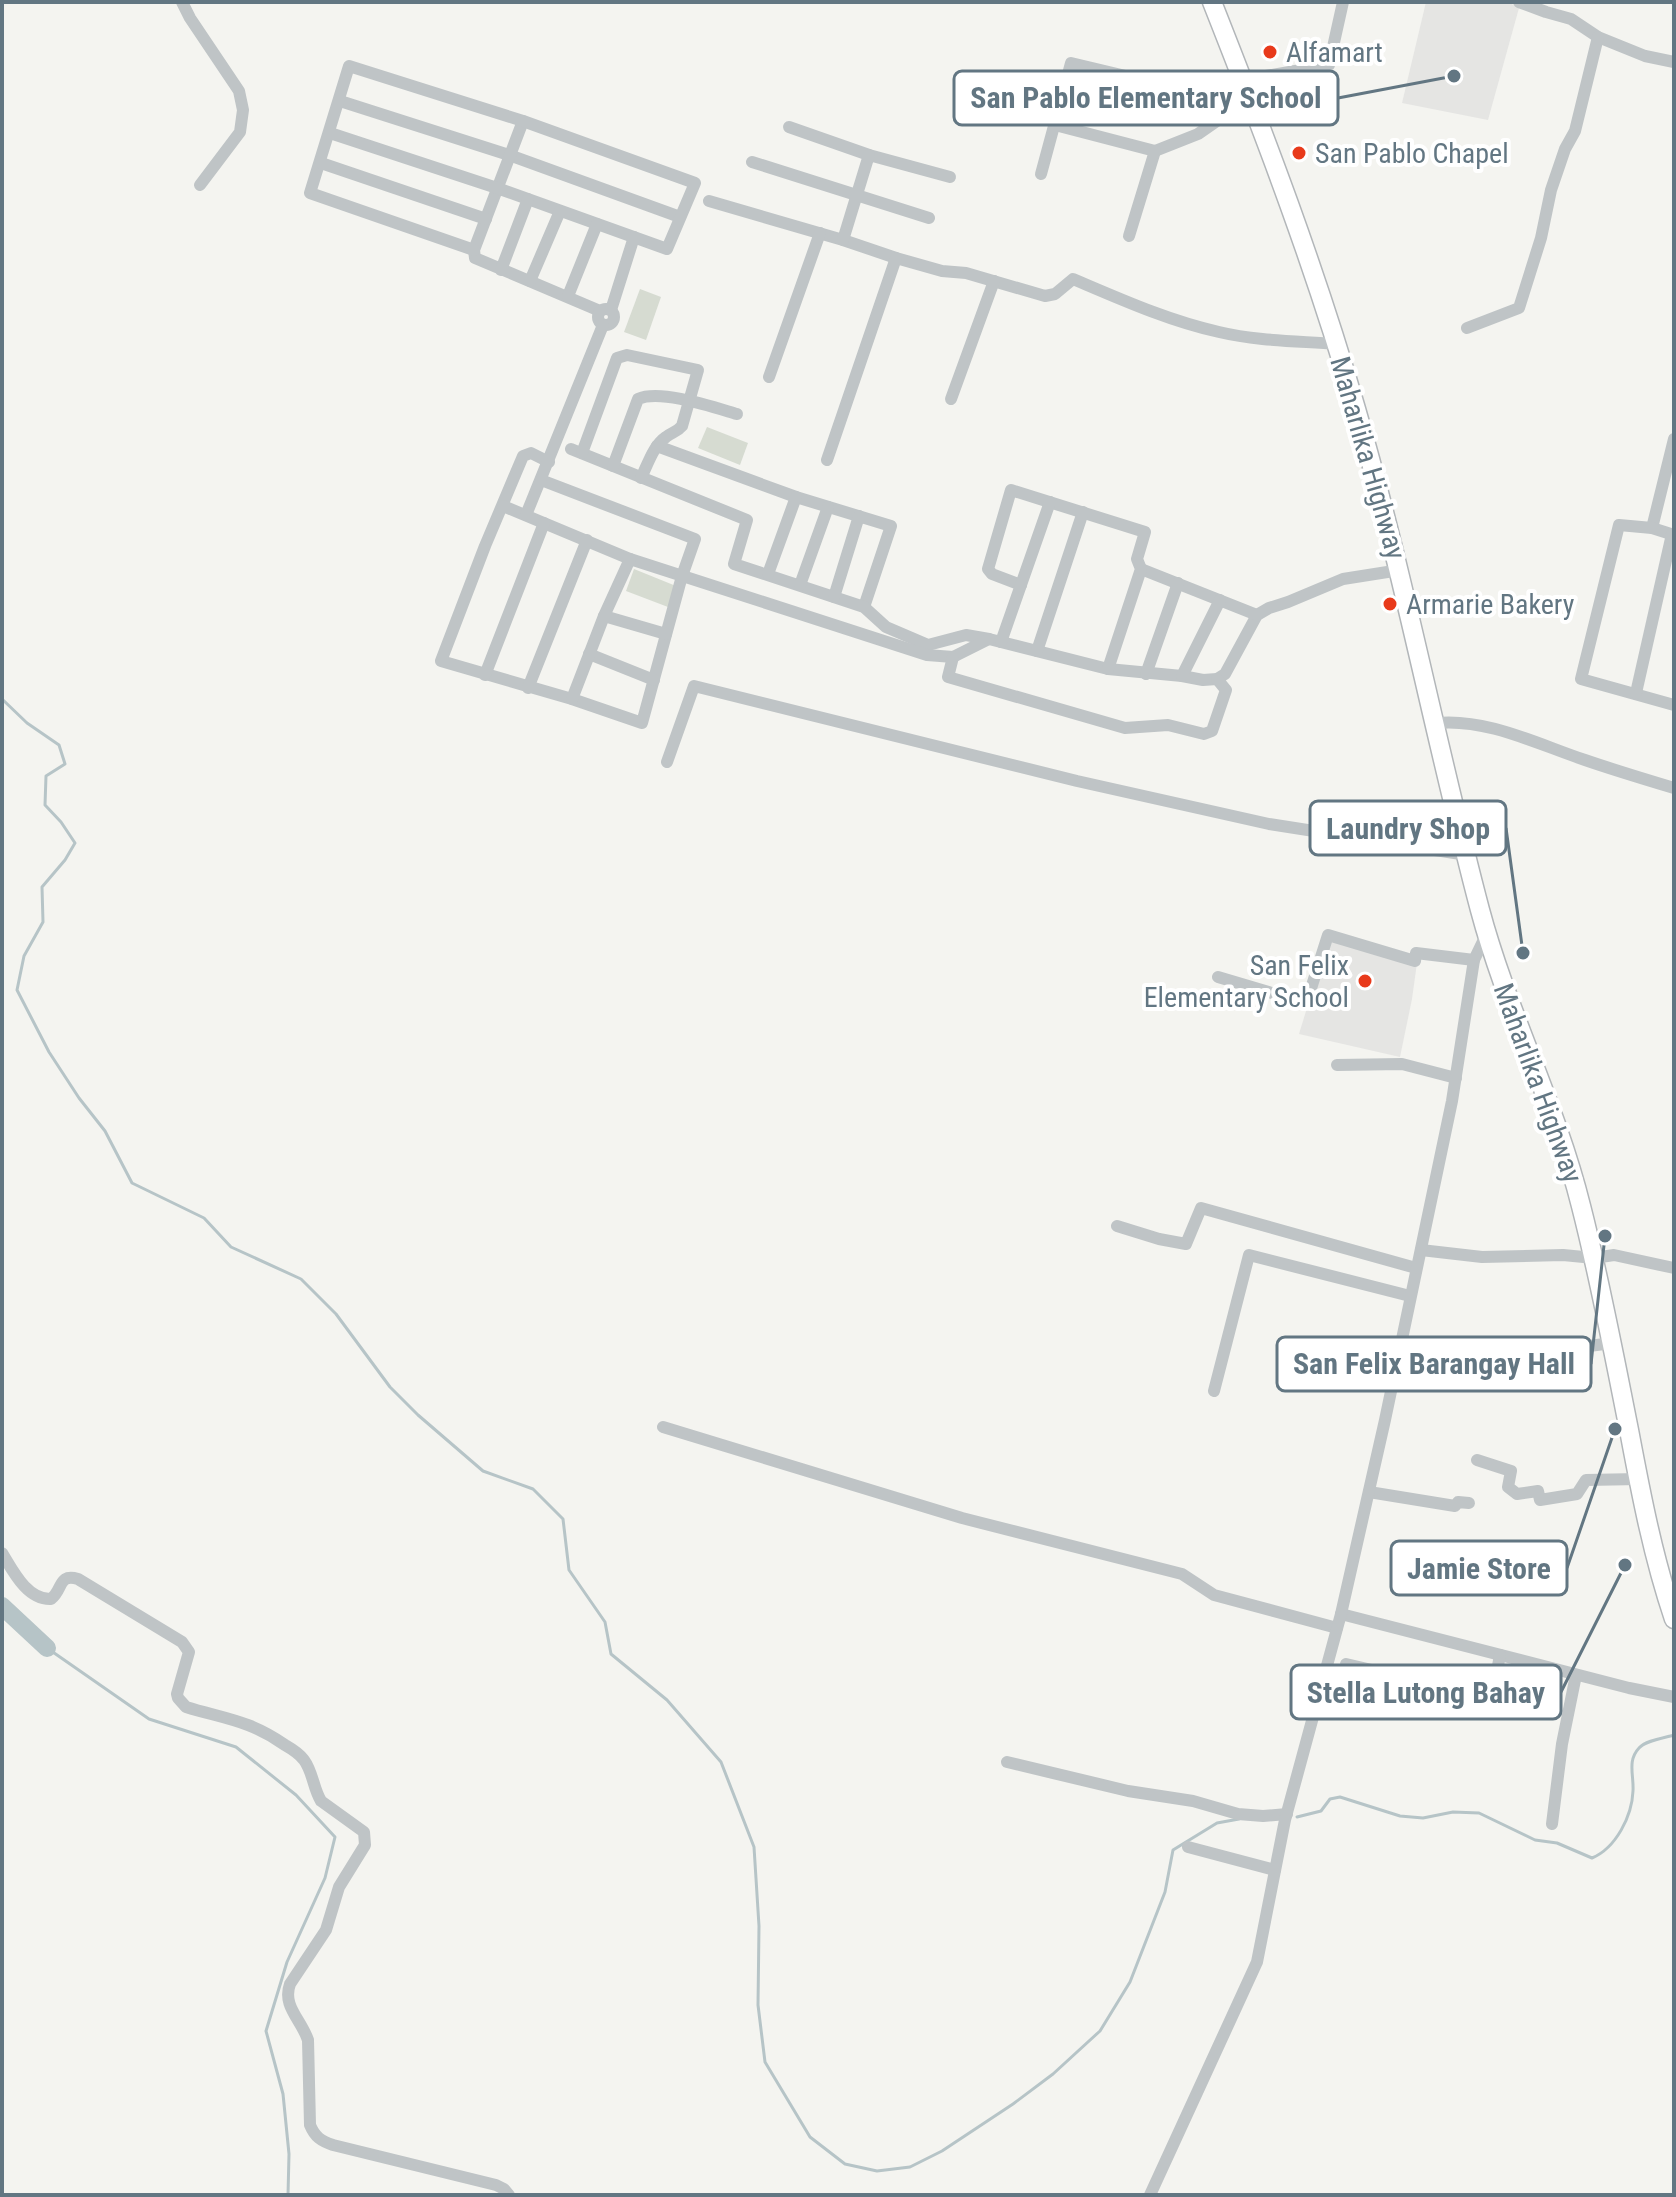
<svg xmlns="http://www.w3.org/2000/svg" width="1676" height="2197" viewBox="0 0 1676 2197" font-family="'Roboto Condensed',sans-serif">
	<rect width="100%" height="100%" fill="#f4f4f0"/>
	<g fill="#e5e5e3">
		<polygon points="1426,2 1508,2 1519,8 1488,120 1402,103"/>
		<polygon points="1329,936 1417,963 1412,999 1400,1057 1299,1034"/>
	</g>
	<g fill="#d6dbd1">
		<polygon points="640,289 661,297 646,340 624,332"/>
		<polygon points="707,427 748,443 740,465 698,448"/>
		<polygon points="634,569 676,586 668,607 626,591"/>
	</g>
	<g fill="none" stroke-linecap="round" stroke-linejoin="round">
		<g stroke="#b6c4c7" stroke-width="3">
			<polyline points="2,699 27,723 59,745 65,764 46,776 45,805 61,822 75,843 65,860 42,887 43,922 24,956 17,990 49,1052 79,1098 105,1131 132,1183 204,1218 231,1247 301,1279 336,1314 390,1387 418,1415 483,1471 533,1489 563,1519 569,1570 605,1622 611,1654 667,1700 721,1762 754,1847 759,1926 758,2005 765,2062 810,2137 845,2164 877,2171 910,2167 942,2151 1013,2104 1053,2074 1100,2031 1130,1982 1165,1892 1173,1850 1217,1823 1239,1819"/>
			<polyline points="47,1648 149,1719 236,1747 296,1795 335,1837 325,1878 287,1962 266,2031 283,2094 289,2154 288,2195"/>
			<path d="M1297,1817l24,-6 9,-12 10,-2 60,19 23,2 30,-6 26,1 56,27 22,3 35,15c24,-10 40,-42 41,-67 1,-16 -6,-30 6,-43 7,-8 25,-10 35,-13"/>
		</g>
		<polyline stroke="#b6c4c7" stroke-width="18" points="2,1606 47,1648"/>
		<defs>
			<path id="highway" d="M1212,2c53,134 104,268 144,407 48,165 80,335 124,501 27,101 76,195 101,296 19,74 33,149 48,224 12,64 24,127 45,189"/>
		</defs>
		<use href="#highway" stroke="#b2b6b9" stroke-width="21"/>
		<g stroke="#bfc4c6" stroke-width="12">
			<polyline points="182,2 190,18 239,91 243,110 240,132 200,185"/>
			<polyline points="1519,2 1546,12 1571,19 1598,37 1645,56 1674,62"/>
			<polyline points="1243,80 1329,65 1343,2"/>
			<polyline points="340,101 509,155 680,217"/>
			<polyline points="523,121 474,250 475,258 600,311"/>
			<polyline points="1055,125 1155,151 1198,134 1221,118 1255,111"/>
			<polyline points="789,127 869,155 950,177"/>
			<polyline points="330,133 497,188 667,249 695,183 523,121 349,66 310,193 474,250"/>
			<polyline points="752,162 929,218"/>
			<polyline points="321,163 486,219"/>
			<polyline points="1041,174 1071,63 1197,93 1249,96"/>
			<path d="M709,201l134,39 53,18 46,13 24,2 79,23 10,-2 18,-15c47,20 96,42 146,53 38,9 78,9 117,12"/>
			<polyline points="1129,236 1155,151"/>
			<polyline points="843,240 869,155"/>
			<polyline points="501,270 528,199"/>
			<polyline points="530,281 560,211"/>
			<polyline points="568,296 597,224"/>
			<circle cx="606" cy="317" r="8"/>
			<polyline points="611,310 634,237"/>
			<polyline points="1467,328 1519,308 1541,238 1551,190 1565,149 1575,131 1598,37"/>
			<polyline points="769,377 820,233"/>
			<polyline points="951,399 994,281"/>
			<polyline points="657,446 796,497 891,526 864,607"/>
			<polyline points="571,449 747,520 734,564 864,607 886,627 928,645 966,635 989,639 1108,669 1182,676 1203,680 1217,679 1225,674 1257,615 1269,608 1288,602 1343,579 1400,570"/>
			<path d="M582,453l35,-95 10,-3 71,15 -16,56c-5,6 -10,6 -16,11 -13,9 -18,27 -25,41"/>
			<polyline points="827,460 896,258"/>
			<path d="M613,466l25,-67c22,-10 75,8 99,15"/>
			<polyline points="541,480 695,539 682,576 642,723 572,699 441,661 485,546 523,456 531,453 549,462"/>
			<polyline points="503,506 630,559 927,655 953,657 989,639"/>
			<polyline points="526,515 603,325"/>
			<polyline points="1652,528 1674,439"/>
			<polyline points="1674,535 1652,528 1619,525 1581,679 1674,705"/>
			<polyline points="1141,569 1257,615"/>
			<polyline points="768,574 796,497"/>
			<polyline points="800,585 828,507"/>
			<polyline points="1021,585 992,574 988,569 1011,490 1145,532 1137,559 1141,569 1108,669"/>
			<polyline points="834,597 859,516"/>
			<polyline points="604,616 666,634"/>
			<polyline points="1001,642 1050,502"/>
			<polyline points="1037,651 1083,512"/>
			<polyline points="589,654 654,680"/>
			<polyline points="953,657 948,677 1125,728 1168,725 1204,734 1212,731 1226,690 1217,679"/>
			<polyline points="1146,674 1178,583"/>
			<polyline points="485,675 544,523"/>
			<polyline points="1182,676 1220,600"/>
			<polyline points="528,688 587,540"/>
			<polyline points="1636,693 1672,534"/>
			<polyline points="572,699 604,616 630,559"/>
			<path d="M1436,723c51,-5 101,21 149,37 29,10 59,19 89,28"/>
			<polyline points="667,762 694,686 1077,781 1269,824 1467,855"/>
			<polyline points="1218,977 1282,996 1307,1001 1328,935 1415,961 1416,953 1474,960"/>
			<polyline points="1337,1065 1402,1064 1456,1078"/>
			<polyline points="1117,1226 1159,1239 1186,1244 1201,1208 1416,1268"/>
			<polyline points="1421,1250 1482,1257 1563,1255 1594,1258 1614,1255 1674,1268"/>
			<polyline points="1495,1355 1539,1360 1551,1351 1612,1343"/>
			<polyline points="1214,1391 1249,1255 1410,1296"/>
			<polyline points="663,1427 962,1518 1182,1574 1214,1595 1337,1628"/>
			<polyline points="1477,1460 1511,1471 1508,1487 1517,1494 1538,1491 1540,1500 1577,1494 1586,1480 1639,1479"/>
			<polyline points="1369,1492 1455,1506 1458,1502 1469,1503"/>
			<path d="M2,1553c11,18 25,47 49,46 12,-9 7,-26 27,-20l104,63 7,10 -12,42 1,4 8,9c39,12 63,13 99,38 7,4 14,8 19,15 9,12 9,28 17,41l43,31 1,13 -26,42 -13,43 -36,54c-8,22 11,35 18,56l2,85c5,12 11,16 23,20l163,40 8,4 5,6"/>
			<polyline points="1341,1614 1629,1688 1674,1697"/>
			<polyline points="1346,1664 1492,1698 1500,1655"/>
			<polyline points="1007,1762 1128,1791 1193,1801 1238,1814 1263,1816 1287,1814"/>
			<polyline points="1552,1824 1562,1744 1576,1675"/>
			<polyline points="1188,1847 1275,1870"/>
			<polyline points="1150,2195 1257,1962 1285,1820 1341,1614 1385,1420 1452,1101 1474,960 1487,933"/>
		</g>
		<use href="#highway" stroke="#fff" stroke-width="18"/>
	</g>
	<g fill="#e83a1b" stroke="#fff" stroke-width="3">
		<circle cx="1270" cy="52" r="8"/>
		<circle cx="1299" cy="153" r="8"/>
		<circle cx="1390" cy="604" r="8"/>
		<circle cx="1365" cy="981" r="8"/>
	</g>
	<g text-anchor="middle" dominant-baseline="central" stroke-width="8" stroke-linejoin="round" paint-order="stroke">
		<g font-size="28" fill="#627682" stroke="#fff" text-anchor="start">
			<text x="1286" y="52">Alfamart</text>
			<text x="1315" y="153">San Pablo Chapel</text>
			<text x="1406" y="604">Armarie Bakery</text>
			<text x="1349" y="965" text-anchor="end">San Felix<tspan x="1349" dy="32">Elementary School</tspan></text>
		</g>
		<g font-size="28" fill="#627682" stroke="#fff">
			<text transform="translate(1368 458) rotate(74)">Maharlika Highway</text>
			<text transform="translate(1538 1083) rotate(70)">Maharlika Highway</text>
		</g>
	</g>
	<path fill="none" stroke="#627682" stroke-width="3" d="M1454 76L1338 98M1523 953L1506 828M1605 1236L1591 1364M1615 1429L1567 1568M1625 1565L1561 1692"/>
	<g fill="#627682" stroke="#fff" stroke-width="3">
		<circle cx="1454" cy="76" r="8"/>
		<circle cx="1523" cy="953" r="8"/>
		<circle cx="1605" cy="1236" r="8"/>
		<circle cx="1615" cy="1429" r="8"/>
		<circle cx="1625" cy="1565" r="8"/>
	</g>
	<g fill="#fff" stroke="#627682" stroke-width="3">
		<rect x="954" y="71" width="384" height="54" rx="8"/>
		<rect x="1310" y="801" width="196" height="54" rx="8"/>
		<rect x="1277" y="1337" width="314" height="54" rx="8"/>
		<rect x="1391" y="1541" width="176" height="54" rx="8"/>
		<rect x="1291" y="1665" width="270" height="54" rx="8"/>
	</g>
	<g font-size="30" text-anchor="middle" font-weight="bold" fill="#627682">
		<text x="1146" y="108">San Pablo Elementary School</text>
		<text x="1408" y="839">Laundry Shop</text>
		<text x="1434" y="1374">San Felix Barangay Hall</text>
		<text x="1479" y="1579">Jamie Store</text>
		<text x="1426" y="1703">Stella Lutong Bahay</text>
	</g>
	<rect width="1676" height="2197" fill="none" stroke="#627682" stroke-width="8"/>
</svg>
